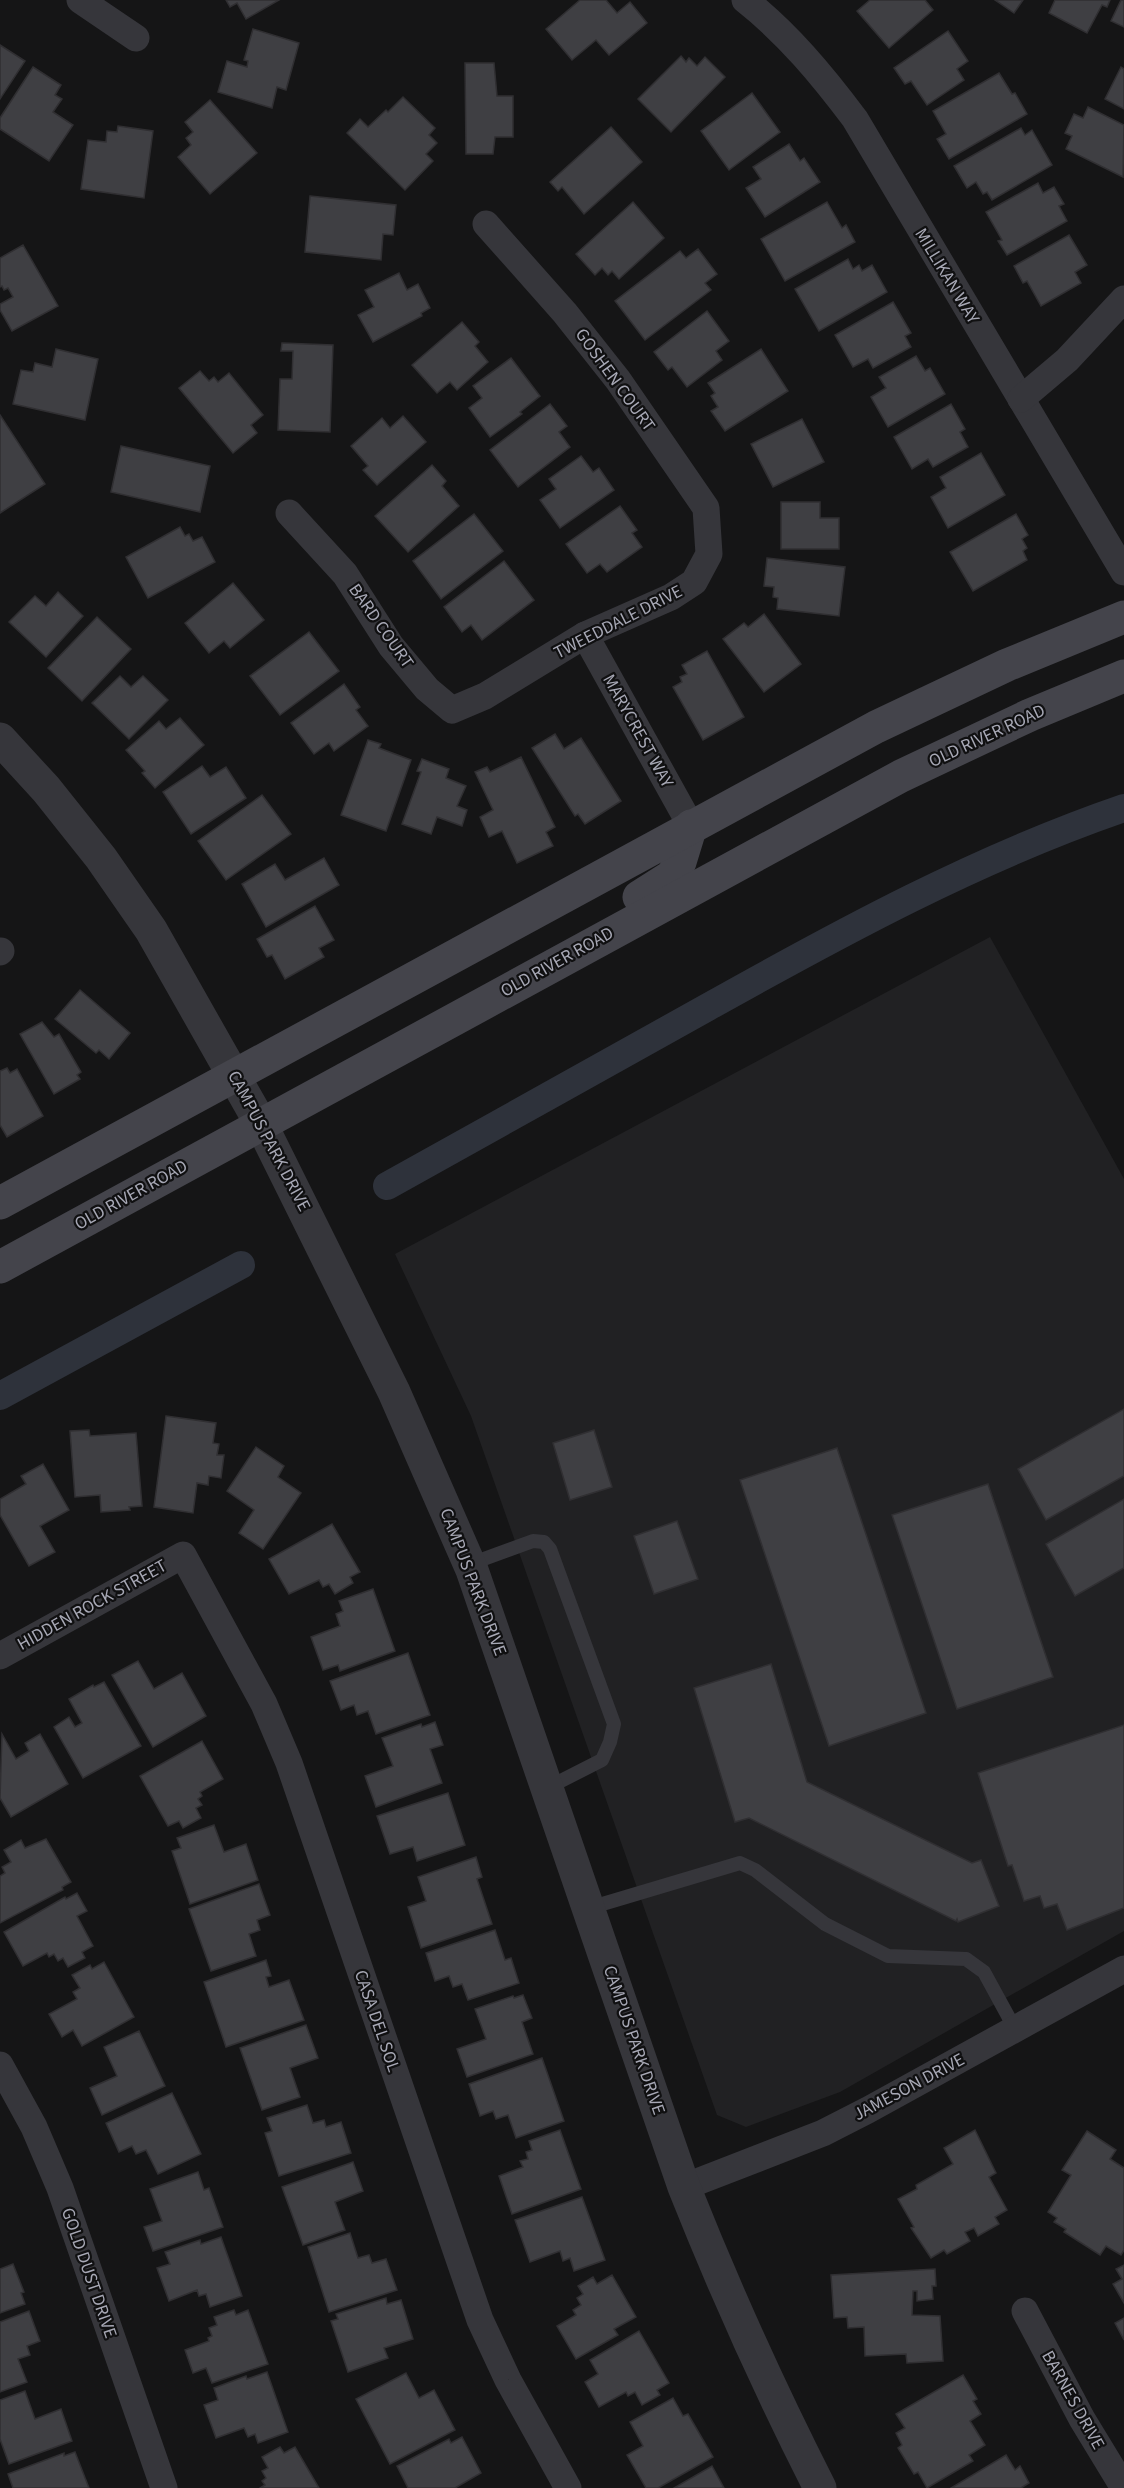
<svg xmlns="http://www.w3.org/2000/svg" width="1124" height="2488" viewBox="0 0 1124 2488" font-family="'Source Sans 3',sans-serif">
	<rect width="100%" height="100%" fill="#151516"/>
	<polygon fill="#212123" points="990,937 1124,1179 1124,1931 840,2092 746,2127 717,2115 471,1416 395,1254"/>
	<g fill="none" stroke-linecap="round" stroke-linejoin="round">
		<g stroke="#2e323b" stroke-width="28">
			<path d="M387,1186c107,-60 214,-119 321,-179 134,-75 270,-149 416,-199"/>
			<polyline points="0,1396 241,1265"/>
		</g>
	</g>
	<g fill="#3f3f43" stroke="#302f32" stroke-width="1.5">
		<polygon points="226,0 279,0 246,19 237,3 230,7"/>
		<polygon points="580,0 606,0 617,13 630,2 647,23 609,55 596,40 572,60 546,29"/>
		<polygon points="870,0 925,0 933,10 889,48 857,11"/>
		<polygon points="995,0 1023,0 1014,13"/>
		<polygon points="1055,0 1110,0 1107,7 1102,5 1087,33 1049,13"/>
		<polygon points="1121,0 1124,0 1124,27 1111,21"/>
		<polygon points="253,29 299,43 286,90 277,87 272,108 218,92 227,61 247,67 248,61 244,60"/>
		<polygon points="948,31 968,61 957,69 964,80 927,105 911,81 905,84 894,68"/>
		<polygon points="0,45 25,61 0,99"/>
		<polygon points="681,56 686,62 689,58 697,66 705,57 725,77 671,132 638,99"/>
		<polygon points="465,63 494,63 497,96 513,96 513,137 495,137 493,154 466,154"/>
		<polygon points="33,67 61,85 55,95 62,99 53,112 73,125 49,161 0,129 0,118"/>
		<polygon points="1121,67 1124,69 1124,109 1105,99"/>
		<polygon points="999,73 1012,94 1015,93 1027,114 949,159 937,139 946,134 933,111"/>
		<polygon points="752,93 780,132 729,170 701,131"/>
		<polygon points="403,97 435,128 429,135 437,143 426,154 433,161 405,190 347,133 360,119 368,127 386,110 388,112"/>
		<polygon points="210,100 257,153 210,194 178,157 191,145 186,138 193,132 185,122"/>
		<polygon points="1088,107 1124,125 1123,177 1066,149 1072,136 1065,133 1074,114 1083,118"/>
		<polygon points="118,126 153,131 144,198 81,189 88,140 106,142 107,131 117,132"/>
		<polygon points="611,127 642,162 584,214 562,187 558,191 550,182"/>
		<polygon points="1021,128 1025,135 1032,130 1052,165 992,200 987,192 983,194 976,182 967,188 954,166"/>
		<polygon points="789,144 800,161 804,158 820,182 765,217 746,188 761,179 753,167"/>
		<polygon points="1038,183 1043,193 1054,187 1064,204 1059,206 1067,221 1007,255 998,241 1002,240 986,212"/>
		<polygon points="310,196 396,205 393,235 383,234 381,260 305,252"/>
		<polygon points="633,202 664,238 619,279 612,271 608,275 602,268 595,275 576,254"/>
		<polygon points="827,202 842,228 846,225 855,242 785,281 761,239"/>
		<polygon points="1069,235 1087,265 1075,272 1081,283 1041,306 1027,281 1023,283 1014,266"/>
		<polygon points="23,245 58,306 12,331 0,310 0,304 13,297 8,288 4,290 2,286 0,287 0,258"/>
		<polygon points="698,249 717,274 705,283 711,290 645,340 615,301 680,251 686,258"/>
		<polygon points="848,259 853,269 859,265 862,271 872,265 887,292 819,331 795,289"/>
		<polygon points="399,273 407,290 418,284 430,308 421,313 422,316 373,342 358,315 374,307 365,290"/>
		<polygon points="893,302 911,333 905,336 911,347 873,368 868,359 853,367 835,335"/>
		<polygon points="707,311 729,341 716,351 722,360 687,387 672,367 668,370 654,352"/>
		<polygon points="462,322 479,342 475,346 488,362 457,390 450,382 437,393 412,365"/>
		<polygon points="282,343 333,345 330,432 278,430 280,379 292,379 293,351 281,351"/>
		<polygon points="56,349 98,359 85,420 13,404 21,370 33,372 35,363 52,367"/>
		<polygon points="761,349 788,391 725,431 711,411 718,407 711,396 715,393 708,383"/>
		<polygon points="916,356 925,371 930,368 945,394 888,427 871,397 886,388 879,377"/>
		<polygon points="511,358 540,396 520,412 522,414 490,437 469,408 482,398 473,386"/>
		<polygon points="200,371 209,381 214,377 218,382 229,373 263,415 251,425 257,433 233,453 179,388"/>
		<polygon points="550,404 567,426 559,432 570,447 518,487 490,450"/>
		<polygon points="951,404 965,429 960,432 968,447 933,467 928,459 912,469 894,437"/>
		<polygon points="0,415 45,484 0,513"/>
		<polygon points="403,416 426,442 377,485 363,470 368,466 351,446 382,418 390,428"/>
		<polygon points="802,419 824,462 773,487 751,444"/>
		<polygon points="121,446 210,466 200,512 111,492"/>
		<polygon points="981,453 1005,495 948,528 931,497 946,488 940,477"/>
		<polygon points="581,456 593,472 599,468 614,490 560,528 540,500 556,489 549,479"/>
		<polygon points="432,465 446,481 442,486 459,506 408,552 375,516"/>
		<polygon points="781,502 820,502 820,518 839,518 839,549 781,549"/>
		<polygon points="620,506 637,530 632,533 642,547 607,572 600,564 587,573 566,544"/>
		<polygon points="474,514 503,551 441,599 413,561"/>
		<polygon points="1016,514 1028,535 1022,539 1027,548 1023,551 1027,560 973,591 950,552"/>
		<polygon points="180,527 185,536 189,534 193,541 202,537 215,562 148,598 126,557"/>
		<polygon points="767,558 845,567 839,616 777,609 778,598 773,597 774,587 764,586"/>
		<polygon points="504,561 534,600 482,640 471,625 462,632 444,607"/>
		<polygon points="233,583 264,620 230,648 224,641 209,653 185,623"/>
		<polygon points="58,592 83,616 46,657 9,622 35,596 46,606"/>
		<polygon points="764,614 801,664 764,692 723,639 744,623 748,627"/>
		<polygon points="97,617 131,649 82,701 48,668"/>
		<polygon points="309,632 339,671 280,715 250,676"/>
		<polygon points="707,651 744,717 703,740 673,687 682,682 680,677 687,674 682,665"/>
		<polygon points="120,676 131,687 143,676 168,700 129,739 92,703"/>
		<polygon points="344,684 360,707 356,710 368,726 334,751 329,743 314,754 291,723"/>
		<polygon points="180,718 204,745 155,788 142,773 145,771 126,750 159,721 166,729"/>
		<polygon points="555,734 564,749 581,738 621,801 585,824 578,814 575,816 532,748"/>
		<polygon points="368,740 381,744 379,748 411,760 386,831 341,815"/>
		<polygon points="521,757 555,827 546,832 553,846 517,863 502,831 489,837 480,817 493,810 475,772 487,767 490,772"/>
		<polygon points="422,759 449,769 446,778 466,786 457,806 467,810 462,826 437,817 431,834 402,824 421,772 417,771"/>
		<polygon points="202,766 210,777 226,767 246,798 191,834 163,792"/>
		<polygon points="262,795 291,834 226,880 198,841"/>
		<polygon points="324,858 339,885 266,927 242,884 275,864 285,880"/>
		<polygon points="315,906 334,940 319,948 324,957 285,979 272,955 267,957 257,939"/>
		<polygon points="80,990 130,1033 109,1059 99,1050 96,1053 55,1019"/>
		<polygon points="42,1022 54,1037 59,1034 81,1072 77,1075 80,1079 54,1094 20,1034"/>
		<polygon points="7,1068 10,1073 17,1069 43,1116 7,1137 0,1125 0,1071"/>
		<polygon points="1124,1409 1124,1476 1046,1520 1018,1469"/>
		<polygon points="166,1416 216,1423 213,1443 219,1444 217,1455 224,1455 221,1478 209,1476 208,1485 197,1483 193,1513 154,1507"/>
		<polygon points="89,1430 90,1436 136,1433 142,1506 129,1507 130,1510 101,1512 100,1495 75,1497 70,1431"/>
		<polygon points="594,1430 612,1487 570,1500 553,1443"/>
		<polygon points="256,1447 284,1466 278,1477 301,1493 263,1549 239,1533 254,1510 227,1491"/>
		<polygon points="837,1448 926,1713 829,1746 740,1480"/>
		<polygon points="43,1464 69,1510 40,1526 55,1552 29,1566 0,1515 0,1499 26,1484 21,1476"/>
		<polygon points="988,1484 1053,1677 957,1709 892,1515"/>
		<polygon points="1124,1499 1124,1568 1075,1596 1046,1544"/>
		<polygon points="677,1521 698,1579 654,1594 634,1536"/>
		<polygon points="332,1524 360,1572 350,1577 353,1583 335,1594 329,1584 323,1587 319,1580 289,1594 269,1559"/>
		<polygon points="373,1589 395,1651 340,1671 338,1665 323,1670 311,1637 340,1626 336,1614 343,1611 339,1601"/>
		<polygon points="408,1653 430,1715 376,1734 368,1711 357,1715 354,1705 341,1710 330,1681"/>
		<polygon points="138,1661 154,1689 182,1673 206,1716 153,1747 112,1675"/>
		<polygon points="771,1664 807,1782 972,1863 981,1860 999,1906 958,1922 957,1919 956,1921 749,1818 735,1822 694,1688"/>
		<polygon points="104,1682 141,1746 83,1778 54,1727 69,1717 75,1727 82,1723 69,1699 93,1685 94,1687"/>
		<polygon points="435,1722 443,1745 430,1749 442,1783 376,1807 365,1776 393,1766 382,1738 421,1724 422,1727"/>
		<polygon points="1124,1725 1124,1908 1067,1930 1057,1904 1044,1908 1040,1896 1024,1901 1012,1865 1008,1866 978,1773"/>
		<polygon points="2,1734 16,1759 29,1751 25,1743 40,1734 68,1784 11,1817 0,1798"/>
		<polygon points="202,1741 223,1779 200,1792 202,1796 198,1799 202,1805 196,1808 201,1818 183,1828 179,1821 168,1826 140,1776"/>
		<polygon points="448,1793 465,1845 417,1861 413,1847 390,1854 377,1816"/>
		<polygon points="214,1825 224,1852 246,1844 258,1880 190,1904 172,1851 181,1848 177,1838"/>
		<polygon points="46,1839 71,1882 62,1887 63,1890 0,1923 0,1876 5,1873 2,1867 11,1862 4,1850 21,1840 25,1848"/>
		<polygon points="476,1857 482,1877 477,1879 492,1924 421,1948 408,1907 426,1901 418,1877"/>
		<polygon points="259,1884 270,1915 257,1920 260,1930 249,1934 256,1956 211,1971 189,1909"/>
		<polygon points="77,1893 87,1911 77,1916 93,1946 82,1952 85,1958 68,1967 63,1958 58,1961 54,1954 49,1957 47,1953 23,1966 4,1932 65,1897 66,1899"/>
		<polygon points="495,1930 505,1960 511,1958 519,1983 468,2000 462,1984 453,1987 449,1976 435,1981 426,1953"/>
		<polygon points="266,1960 271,1976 266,1977 269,1987 289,1980 304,2020 226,2047 204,1982"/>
		<polygon points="104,1962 134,2017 82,2046 73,2030 62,2037 49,2014 77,1999 73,1992 80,1988 72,1975 90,1965 92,1969"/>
		<polygon points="523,1995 532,2018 522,2022 533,2054 467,2077 457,2049 486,2039 475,2009 513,1996 514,1998"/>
		<polygon points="306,2025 318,2058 290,2068 300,2097 262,2110 240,2048"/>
		<polygon points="139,2031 165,2086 102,2115 90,2088 117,2076 104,2047"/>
		<polygon points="542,2058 564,2121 516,2138 508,2115 496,2119 493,2111 480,2116 469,2084"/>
		<polygon points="172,2093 201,2154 158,2174 146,2150 136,2154 132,2146 119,2152 106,2123"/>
		<polygon points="307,2105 313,2123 324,2120 326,2127 341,2122 351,2153 279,2176 265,2133 272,2131 267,2118"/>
		<polygon points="560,2130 581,2189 512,2214 499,2176 523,2167 520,2161 528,2159 526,2152 532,2150 529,2141"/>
		<polygon points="975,2130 996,2173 989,2177 1007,2210 995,2217 999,2224 978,2236 974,2228 965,2232 970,2241 947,2254 944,2250 931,2258 911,2228 914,2227 898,2199 917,2189 916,2185 953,2164 944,2148"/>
		<polygon points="1087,2131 1116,2150 1110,2159 1124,2168 1124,2250 1121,2255 1106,2246 1100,2255 1064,2232 1066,2229 1054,2222 1057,2218 1048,2212 1071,2175 1062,2170"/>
		<polygon points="353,2162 363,2191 335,2202 345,2230 303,2245 282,2187"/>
		<polygon points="198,2172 204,2190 209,2188 223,2227 153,2251 144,2227 162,2221 150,2189"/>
		<polygon points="582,2197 605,2260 574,2271 570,2258 563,2261 560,2251 530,2262 515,2220"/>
		<polygon points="350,2233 358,2258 369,2255 372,2263 386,2259 397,2290 329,2312 308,2247"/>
		<polygon points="221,2237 242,2296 210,2307 206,2294 199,2296 197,2290 169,2301 157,2268 170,2264 165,2252 200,2240 201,2244"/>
		<polygon points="13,2264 24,2292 21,2293 25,2304 0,2313 0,2269"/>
		<polygon points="1124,2265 1124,2303 1113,2284 1122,2279 1116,2269"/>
		<polygon points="935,2269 936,2286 932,2286 933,2299 917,2301 917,2291 913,2291 912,2315 940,2316 943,2361 907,2363 906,2354 865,2356 864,2327 848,2328 847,2317 834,2318 831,2275"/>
		<polygon points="612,2275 636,2317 614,2329 618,2335 576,2359 557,2326 576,2315 573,2310 581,2305 577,2298 583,2294 578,2286 593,2277 597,2284"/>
		<polygon points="386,2298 387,2304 401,2300 413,2339 384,2348 388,2358 348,2372 331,2321 338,2319 336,2314"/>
		<polygon points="234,2310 236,2315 248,2310 268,2364 212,2383 206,2368 193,2373 185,2350 209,2341 208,2338 212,2336 209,2328 217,2325 214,2317"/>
		<polygon points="29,2311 40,2341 27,2346 30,2355 18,2359 27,2382 0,2392 0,2322"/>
		<polygon points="1124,2318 1124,2340 1115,2323"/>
		<polygon points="639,2331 669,2383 657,2390 660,2395 642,2405 635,2392 628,2396 626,2392 599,2407 585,2382 598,2374 590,2360"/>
		<polygon points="267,2372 288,2432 258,2443 255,2434 248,2437 244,2428 216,2438 204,2405 218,2400 214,2388 246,2376 247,2379"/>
		<polygon points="406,2373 419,2398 434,2390 455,2430 390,2464 356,2399"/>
		<polygon points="963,2375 977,2399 973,2401 981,2414 970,2421 985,2445 969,2455 973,2461 927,2488 918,2472 914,2474 898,2448 902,2445 896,2433 905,2428 896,2414"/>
		<polygon points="25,2391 35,2419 61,2409 72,2441 9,2464 0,2439 0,2400"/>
		<polygon points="673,2398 683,2416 688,2414 713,2457 658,2488 646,2488 627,2455 643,2446 630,2422"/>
		<polygon points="462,2437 481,2473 455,2488 408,2488 397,2466 449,2439 451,2443"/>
		<polygon points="280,2447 284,2453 295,2447 319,2488 260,2488 265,2485 262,2481 266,2478 262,2471 268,2468 262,2457"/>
		<polygon points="75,2452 89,2488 13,2488 8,2474 64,2453 64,2456"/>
		<polygon points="1006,2455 1015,2470 1020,2466 1029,2483 1021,2488 951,2488"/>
		<polygon points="712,2466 724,2488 674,2488"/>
	</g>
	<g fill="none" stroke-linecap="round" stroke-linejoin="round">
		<g stroke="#36363b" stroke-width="14">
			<polyline points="470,1564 533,1541 544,1542 550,1549 614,1724 610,1742 602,1760 547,1788"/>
			<polyline points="589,1908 740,1863 755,1870 825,1924 888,1956 966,1959 984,1972 1015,2029"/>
		</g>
		<g stroke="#36363b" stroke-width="27">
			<polyline points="80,0 136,38"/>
			<path d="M745,0c43,34 77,75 110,119l269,453"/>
			<polyline points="1021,399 1067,360 1124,299"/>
			<polyline points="289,513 345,574 391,646 427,689 452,710 485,696 585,635 671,597 694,582 709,554 706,508 618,380 565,313 486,224"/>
			<polyline points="585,635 691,826"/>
			<polyline points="0,952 1,951"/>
			<polyline points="0,1656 183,1555 264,1704 289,1763 480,2320 508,2380 568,2488"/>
			<polyline points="0,2065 34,2127 60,2188 164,2488"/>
			<polyline points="684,2187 823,2133 868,2110 1124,1969"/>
			<polyline points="1025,2311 1082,2419 1124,2488"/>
		</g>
		<path stroke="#36363b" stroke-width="33" d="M0,739l46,50 55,69 50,72 110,194 133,268 78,178 212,617c41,103 86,203 136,301"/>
		<g stroke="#44444b" stroke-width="33">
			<polyline points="639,897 672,876 680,862 691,826"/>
			<polyline points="0,1203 876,727 1007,665 1124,617"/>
			<polyline points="0,1267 901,776 1030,715 1124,676"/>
		</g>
	</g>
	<g text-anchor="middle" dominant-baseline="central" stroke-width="4.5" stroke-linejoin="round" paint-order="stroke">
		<g font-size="18" fill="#a7a8b5" stroke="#101011">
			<text transform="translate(947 276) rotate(59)">MILLIKAN WAY</text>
			<text transform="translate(615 380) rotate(54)">GOSHEN COURT</text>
			<text transform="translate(618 622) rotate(-27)">TWEEDDALE DRIVE</text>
			<text transform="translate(381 626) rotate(55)">BARD COURT</text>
			<text transform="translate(638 731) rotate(61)">MARYCREST WAY</text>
			<text transform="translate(987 736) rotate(-25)">OLD RIVER ROAD</text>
			<text transform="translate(557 962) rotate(-29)">OLD RIVER ROAD</text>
			<text transform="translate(269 1141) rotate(62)">CAMPUS PARK DRIVE</text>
			<text transform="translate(131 1195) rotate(-29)">OLD RIVER ROAD</text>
			<text transform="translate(473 1582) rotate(69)">CAMPUS PARK DRIVE</text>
			<text transform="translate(92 1605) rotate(-29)">HIDDEN ROCK STREET</text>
			<text transform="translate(377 2021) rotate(71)">CASA DEL SOL</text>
			<text transform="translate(634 2040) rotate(71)">CAMPUS PARK DRIVE</text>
			<text transform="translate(909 2087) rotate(-28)">JAMESON DRIVE</text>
			<text transform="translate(89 2273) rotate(71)">GOLD DUST DRIVE</text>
			<text transform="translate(1073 2400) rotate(61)">BARNES DRIVE</text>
		</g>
	</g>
</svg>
